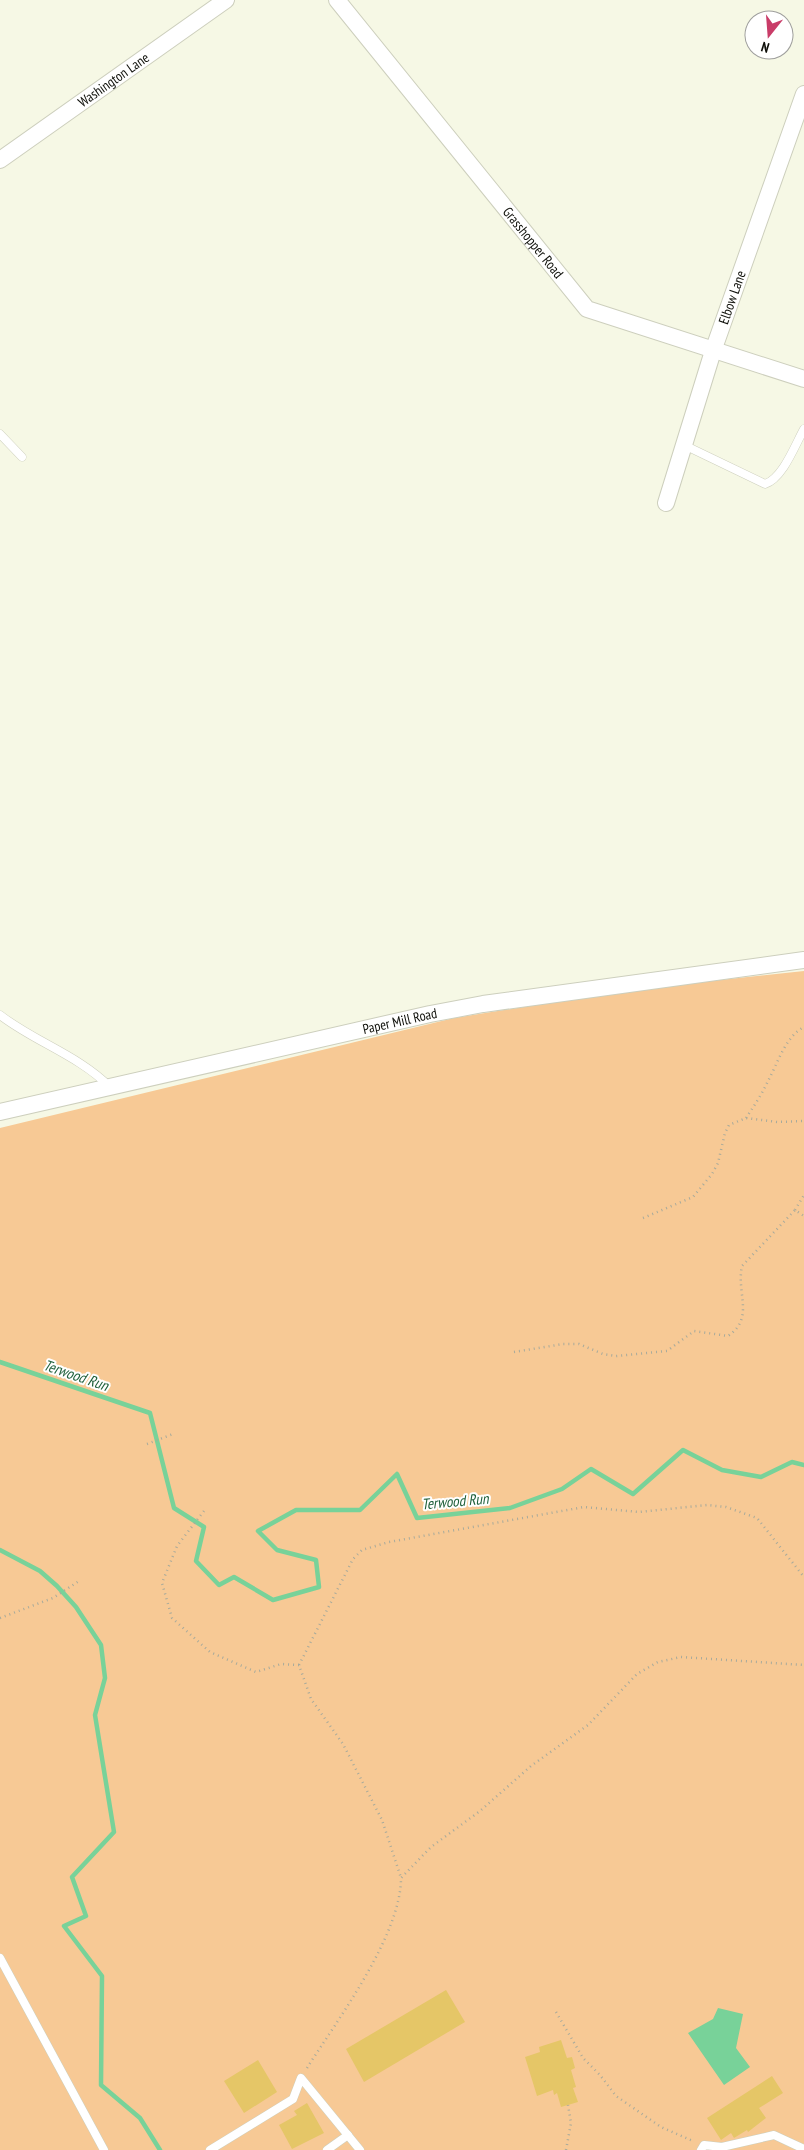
<svg xmlns="http://www.w3.org/2000/svg" width="804" height="2150" viewBox="0 0 804 2150" font-family="'PT Sans Narrow',sans-serif">
	<rect width="100%" height="100%" fill="#f6f8e5"/>
	<polygon fill="#f7c995" points="804,971 804,2150 0,2150 0,1128 454,1018 636,989"/>
	<polygon fill="#78d299" points="718,2008 743,2014 736,2048 750,2067 724,2085 688,2033 713,2019"/>
	<g fill="none" stroke-linecap="round" stroke-linejoin="round">
		<g stroke="#78d299" stroke-width="4.5">
			<polyline points="0,1362 150,1413 174,1508 204,1527 196,1561 219,1585 234,1577 273,1600 319,1587 316,1560 277,1550 258,1531 296,1510 360,1510 397,1474 417,1518 510,1508 562,1489 591,1469 633,1494 683,1450 722,1470 761,1477 792,1462 804,1465"/>
			<polyline points="0,1550 40,1571 57,1586 76,1607 101,1645 105,1678 95,1715 114,1832 72,1877 86,1916 64,1926 102,1976 101,2085 140,2118 160,2150"/>
		</g>
	</g>
	<g fill="#e5c667">
		<polygon points="446,1990 465,2022 364,2082 346,2049"/>
		<polygon points="561,2040 567,2058 572,2057 575,2068 571,2070 576,2087 573,2088 578,2102 561,2107 557,2093 554,2095 553,2090 537,2096 525,2057 540,2052 539,2047"/>
		<polygon points="258,2060 277,2092 244,2113 224,2081"/>
		<polygon points="772,2076 783,2093 759,2108 766,2118 748,2132 747,2130 734,2138 731,2133 721,2140 707,2118"/>
		<polygon points="307,2103 324,2133 292,2149 279,2125 297,2115 294,2111"/>
	</g>
	<g fill="none" stroke-linecap="round" stroke-linejoin="round">
		<defs>
			<g id="lane">
				<polyline points="0,434 22,457"/>
				<path d="M684,445l81,39c18,-6 30,-39 39,-55"/>
				<path d="M0,1015c35,27 78,40 110,72"/>
				<polyline points="0,1958 104,2150"/>
				<polyline points="210,2150 293,2099 301,2078 360,2150"/>
				<polyline points="327,2150 348,2135"/>
				<polyline points="701,2150 704,2145 722,2147 774,2135 804,2149"/>
			</g>
			<g id="street">
				<path id="s1" d="M337,0l250,309 217,70"/>
				<path id="s2" d="M0,160l226,-160"/>
				<path id="s3" d="M666,503l47,-152 91,-257"/>
				<path id="s4" d="M0,1112l430,-98 53,-10 321,-44"/>
			</g>
		</defs>
		<use href="#lane" stroke="#cdcfbd" stroke-width="9"/>
		<use href="#street" stroke="#cdcfbd" stroke-width="18"/>
		<g stroke="#a8aa9b" stroke-width="2.5" stroke-dasharray="1 4" stroke-linecap="butt">
			<path d="M746,1118c8,-12 16,-24 22,-37 10,-18 17,-44 36,-54"/>
			<polyline points="795,1210 804,1195"/>
			<polyline points="643,1218 693,1197 712,1174 718,1163 725,1133 729,1125 746,1118 777,1122 804,1121"/>
			<path d="M514,1352l49,-8h16l24,10 13,2 51,-5 27,-20 34,5c27,-18 8,-43 14,-70l53,-56 9,6"/>
			<polyline points="147,1444 173,1434"/>
			<polyline points="204,1511 177,1546 162,1583 172,1618 210,1652 256,1672 281,1664 299,1665 311,1699 343,1744 382,1820 401,1878"/>
			<polyline points="0,1618 53,1598 79,1581"/>
			<polyline points="299,1665 353,1559 362,1550 389,1542 584,1507 639,1512 707,1505 726,1507 757,1518 804,1577"/>
			<polyline points="556,2012 583,2058 600,2075 616,2096 661,2127 693,2141"/>
			<path d="M307,2068c31,-49 94,-133 94,-190l30,-31 49,-36 51,-45 57,-41 49,-51 21,-12 23,-5 123,8"/>
			<polyline points="566,2150 571,2123 568,2105"/>
		</g>
		<use href="#lane" stroke="#fff" stroke-width="8"/>
		<use href="#street" stroke="#fff" stroke-width="16"/>
	</g>
	<g text-anchor="middle" dominant-baseline="central" stroke-width="4" stroke-linejoin="round" paint-order="stroke">
		<g font-size="14" fill="#0e0f09" stroke="#fff">
			<text stroke="none"><textPath href="#s2" startOffset="139">Washington Lane</textPath></text>
			<text stroke="none"><textPath href="#s1" startOffset="312">Grasshopper Road</textPath></text>
			<text stroke="none"><textPath href="#s3" startOffset="216">Elbow Lane</textPath></text>
			<text stroke="none"><textPath href="#s4" startOffset="410">Paper Mill Road</textPath></text>
		</g>
		<g font-size="15" font-style="italic" fill="#1f603b" stroke="#fff">
			<text transform="translate(76 1375) rotate(19)">Terwood Run</text>
			<text transform="translate(455 1501) rotate(-5)">Terwood Run</text>
		</g>
	</g>
	<g transform="translate(769 35) rotate(197)"><circle r="24" fill="#ffffff" stroke="#9f9f9d"/>
	<path d="M0-4L9 19L0 12L-9 19Z" fill="#c93c68"/>
	<text y="-8" font-size="14" font-weight="bold" text-anchor="middle" fill="#0e0f09">N</text>
	</g>
</svg>
